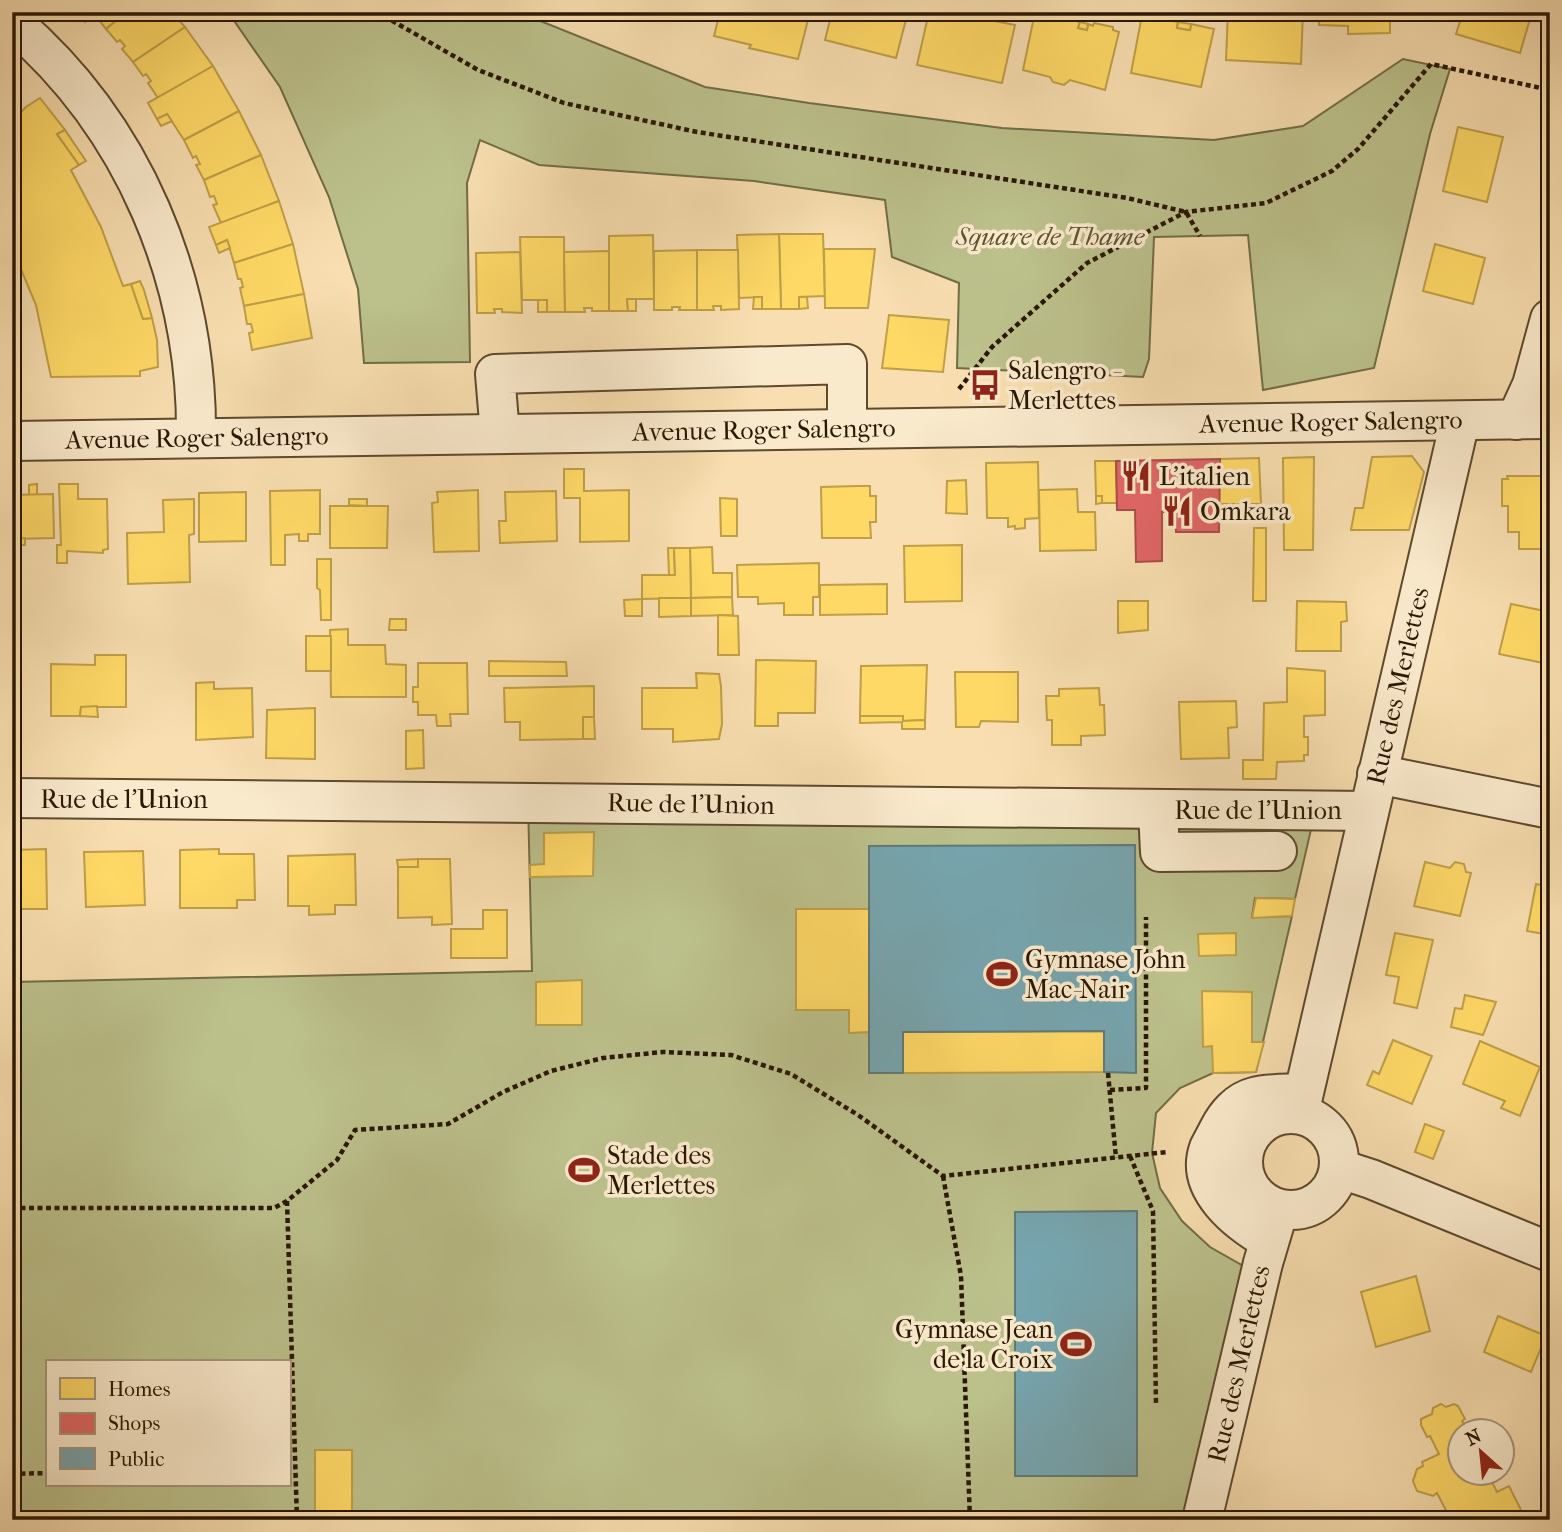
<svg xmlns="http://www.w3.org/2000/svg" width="1562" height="1532" viewBox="0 0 1562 1532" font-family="'IM FELL French Canon',serif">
	<rect width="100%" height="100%" fill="#f8deb0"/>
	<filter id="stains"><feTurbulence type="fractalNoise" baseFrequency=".00286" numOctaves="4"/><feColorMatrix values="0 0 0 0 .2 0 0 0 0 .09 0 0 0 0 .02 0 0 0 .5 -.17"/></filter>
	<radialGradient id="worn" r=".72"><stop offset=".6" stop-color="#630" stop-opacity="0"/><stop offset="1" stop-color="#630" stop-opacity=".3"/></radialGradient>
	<g fill="#bcc18c" stroke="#726c46" stroke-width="2" fill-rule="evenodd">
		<polygon points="228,12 518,12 705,87 809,103 1002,128 1214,140 1303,126 1403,59 1450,69 1430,134 1374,368 1263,390 1248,235 1154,237 1149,359 1143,377 957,368 959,283 892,257 885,200 754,181 539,165 480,140 467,183 470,362 364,363 358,289 329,197 280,87"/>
		<path d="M528,801l784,24 -17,74 -40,-1 -3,19 40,-1 -36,156 -43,1 -33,15 -24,25 -4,40 8,35 22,33 28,26 51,29 -59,244h-1190v-538l520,-11zM47,1362h242v123h-242z"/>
	</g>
	<g fill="#ffd966" stroke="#bf9f47" stroke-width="2">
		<polygon points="83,12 93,12 95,14 85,22 80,15"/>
		<polygon points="93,12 127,12 106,29"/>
		<polygon points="127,12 172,12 185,27 133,62 122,49 125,46 120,40 117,42 106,29"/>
		<polygon points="720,12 810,12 798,59 749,48 751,45 714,36"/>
		<polygon points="832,12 908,12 896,58 825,40"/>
		<polygon points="929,12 961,12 960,14 1015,25 1002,83 917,65"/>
		<polygon points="977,12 992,15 991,20 976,17"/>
		<polygon points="1035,12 1080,22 1078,28 1087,30 1088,24 1093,26 1094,23 1113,27 1113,30 1119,32 1105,90 1070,80 1064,85 1053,82 1050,77 1023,70"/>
		<polygon points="1228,12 1303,12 1301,64 1226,60"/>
		<polygon points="1319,12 1390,12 1390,33 1348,34 1348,26 1319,25"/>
		<polygon points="1463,12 1532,12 1520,53 1456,34"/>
		<polygon points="1142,15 1178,22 1177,28 1190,30 1191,24 1214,29 1201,87 1131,73"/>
		<polygon points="1080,22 1088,24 1087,30 1078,28"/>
		<polygon points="1178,22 1191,24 1190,30 1177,28"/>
		<polygon points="185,27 213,66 158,98 148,83 151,81 146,74 143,76 133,62"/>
		<polygon points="213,66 239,111 184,140 167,114 157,119 148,103"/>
		<polygon points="40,98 65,130 57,134 79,165 71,170 101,227 123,286 131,284 143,319 152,318 157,340 158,367 140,371 140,376 51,377 36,305 12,248 12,121 26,107"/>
		<polygon points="239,111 261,155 204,180 196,165 200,164 196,156 193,158 184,140"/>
		<polygon points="167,114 172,121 161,126 157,119"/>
		<polygon points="1458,127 1503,137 1487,202 1443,191"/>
		<polygon points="65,130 86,161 79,165 57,134"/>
		<polygon points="261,155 279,201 221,223 213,205 217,204 214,196 210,197 204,180"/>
		<polygon points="279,201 293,244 234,263 227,240 216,245 209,227"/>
		<polygon points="779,234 823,234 825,296 799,297 799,309 781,309"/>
		<polygon points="779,234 781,309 762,309 762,297 739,298 737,235"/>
		<polygon points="653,235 654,299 627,299 628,311 609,311 609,236"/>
		<polygon points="520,237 564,237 565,312 547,312 547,300 522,300"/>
		<polygon points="227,240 230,248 219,253 216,245"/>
		<polygon points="293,244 304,294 244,306 240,288 243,287 241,279 238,279 234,263"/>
		<polygon points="1435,244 1485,258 1473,304 1423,291"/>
		<polygon points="824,249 875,249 868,308 825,308"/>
		<polygon points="697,250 738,250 739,309 721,310 721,306 713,306 714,310 697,310"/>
		<polygon points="697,250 697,310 679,310 680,307 672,307 672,310 654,310 654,251"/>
		<polygon points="609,251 609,311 592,311 592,308 584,308 585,312 565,312 564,252"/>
		<polygon points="520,252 522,313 502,312 502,309 494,309 495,313 477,313 476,253"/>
		<polygon points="140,281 144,290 152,318 143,319 131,284"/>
		<polygon points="304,294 312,338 252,350 249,333 253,332 251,324 247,324 244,306"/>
		<polygon points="754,297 762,297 762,309 753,309"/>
		<polygon points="799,297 807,297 808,308 799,309"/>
		<polygon points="627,299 636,299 636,311 628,311"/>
		<rect x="538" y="300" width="9" height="12"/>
		<polygon points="889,315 949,320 943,372 882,368"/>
		<polygon points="1412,456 1424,472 1409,530 1351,530 1355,508 1363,508 1372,457"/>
		<polygon points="1314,457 1313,550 1284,550 1283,458"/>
		<polygon points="1259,458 1261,504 1219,504 1220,459"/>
		<polygon points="1095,461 1116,461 1117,503 1102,503 1102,496 1096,496"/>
		<polygon points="1038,462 1039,518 1025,519 1025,528 1015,529 1015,526 1008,527 1008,518 987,518 986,463"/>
		<polygon points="564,469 584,469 584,491 629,490 629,541 580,542 580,498 564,498"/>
		<polygon points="1507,476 1548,476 1550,535 1548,535 1548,549 1519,549 1519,532 1508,532 1508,506 1502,506 1502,479 1508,479"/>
		<polygon points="966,480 967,514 946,513 947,481"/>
		<polygon points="37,484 37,495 29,495 29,485"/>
		<polygon points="59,484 78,484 78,499 107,499 108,549 103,550 103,553 67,551 67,563 57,563 57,545 61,545"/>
		<polygon points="858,486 870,486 870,496 876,496 876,522 870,522 871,538 822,538 821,487"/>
		<polygon points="1077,489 1078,512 1095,512 1096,550 1040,551 1039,490"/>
		<polygon points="320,490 320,534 308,534 308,541 299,541 299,534 285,535 285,565 271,565 270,491"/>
		<polygon points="478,490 479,551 434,552 432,503 438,502 437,492"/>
		<polygon points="556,491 557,541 500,543 499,521 506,521 505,492"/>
		<polygon points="246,492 246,541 199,542 199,493"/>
		<polygon points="53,494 54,538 12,539 12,495"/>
		<polygon points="1096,496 1102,496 1102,503 1096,504"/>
		<polygon points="720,498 737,499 737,536 721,536"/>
		<polygon points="194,499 194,534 189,535 190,582 128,584 127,533 164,532 163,500"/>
		<polygon points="349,499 367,499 367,506 349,505"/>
		<polygon points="330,506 388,506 387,548 330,548"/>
		<polygon points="1254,528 1266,528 1266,601 1253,601"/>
		<polygon points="25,538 25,545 15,545 15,539"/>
		<polygon points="962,545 962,601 905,602 904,546"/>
		<polygon points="712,547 713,573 732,573 732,597 691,598 690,548"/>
		<polygon points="668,548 674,548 675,575 669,575"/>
		<polygon points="674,548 690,548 691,598 642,599 642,575 675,575"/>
		<polygon points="317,559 331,559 331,620 321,620 320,590 317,588"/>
		<polygon points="819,563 819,597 813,597 813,615 784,615 784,603 758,604 758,597 738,597 737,565"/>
		<polygon points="887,584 887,614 820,615 820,585"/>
		<polygon points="732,597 733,615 691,616 691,598"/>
		<polygon points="659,598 691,598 691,616 659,617"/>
		<polygon points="642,599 642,616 625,616 624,600"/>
		<polygon points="1118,601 1148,601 1148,630 1118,633"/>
		<polygon points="1297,601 1346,602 1347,621 1341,622 1341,651 1296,651"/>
		<polygon points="1511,604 1550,612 1550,654 1548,664 1499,654"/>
		<polygon points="718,615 738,616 739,655 718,655"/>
		<polygon points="390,619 406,619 406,630 389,630"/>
		<polygon points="348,629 348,645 385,645 386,664 406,665 406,697 331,697 330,630"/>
		<rect x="306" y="636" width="25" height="35"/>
		<polygon points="95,655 126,655 126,707 81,707 80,716 51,716 51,664 95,665"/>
		<polygon points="756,660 816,661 815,713 778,713 778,726 755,726"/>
		<polygon points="489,661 566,662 567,676 489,676"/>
		<polygon points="418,663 467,663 468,714 450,714 451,726 437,726 436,715 418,715 418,702 413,702 413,687 418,687"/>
		<polygon points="927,665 925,720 903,721 903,716 860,716 861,666"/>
		<polygon points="1287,668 1325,671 1325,715 1304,716 1304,737 1308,737 1308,755 1304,755 1304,761 1277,762 1276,779 1243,779 1243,760 1263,760 1264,703 1287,702"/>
		<polygon points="955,672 1018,672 1018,722 981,721 979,727 956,727"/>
		<polygon points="696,673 719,674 721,686 722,724 719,739 673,742 673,729 642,729 642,688 697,688"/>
		<polygon points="214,682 214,689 252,688 253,737 196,740 196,683"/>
		<polygon points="594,686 594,717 583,717 583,739 520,740 520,722 505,722 504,688"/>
		<polygon points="1099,688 1100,705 1104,705 1105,735 1081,736 1081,745 1052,745 1052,720 1047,720 1046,696 1059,696 1059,689"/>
		<polygon points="1236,701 1237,727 1228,728 1229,758 1181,759 1179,702"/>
		<polygon points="97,706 98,717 80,716 81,707"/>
		<polygon points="315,708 315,759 266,758 267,710"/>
		<polygon points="860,716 903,716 903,721 925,720 925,729 902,729 902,722 860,723"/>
		<polygon points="583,717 594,717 595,739 583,739"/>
		<polygon points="423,730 424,768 406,769 406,731"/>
		<polygon points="594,832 593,876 530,877 530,865 544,864 544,833"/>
		<polygon points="46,849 47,909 12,909 12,850"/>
		<polygon points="219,849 219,854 254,854 255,900 237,900 237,908 180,908 180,850"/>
		<polygon points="143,851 145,905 86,907 84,852"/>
		<polygon points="355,854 356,905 335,905 335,914 309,915 309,906 288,906 288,856"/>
		<polygon points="418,859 450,859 452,924 432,925 432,917 398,918 398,867 418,867"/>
		<polygon points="418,859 418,867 398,867 397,860"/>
		<polygon points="1425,862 1450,868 1455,862 1464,864 1466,872 1471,873 1460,916 1414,906"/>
		<polygon points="1536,884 1550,887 1550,935 1527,931"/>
		<polygon points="1256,898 1295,899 1292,916 1252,918"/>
		<polygon points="796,909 869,909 869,1032 849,1033 849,1010 796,1010"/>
		<polygon points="483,910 507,910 507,958 451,958 451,929 483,929"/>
		<polygon points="1236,933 1236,955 1199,956 1198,934"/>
		<polygon points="1395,933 1433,940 1417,1008 1394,1003 1399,977 1386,975"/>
		<polygon points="582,980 582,1025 536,1025 536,982"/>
		<polygon points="1202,991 1252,992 1252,1042 1264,1042 1256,1072 1213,1073 1212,1046 1203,1047"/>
		<polygon points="1465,995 1496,1002 1483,1035 1451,1027 1455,1008 1462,1009"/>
		<polygon points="1104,1031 1104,1072 903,1073 903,1032"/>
		<polygon points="1393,1040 1432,1056 1412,1104 1367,1085 1373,1071 1379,1074"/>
		<polygon points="1480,1041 1540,1067 1520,1116 1501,1108 1505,1101 1463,1084"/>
		<polygon points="1425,1124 1444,1131 1433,1159 1415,1152"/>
		<polygon points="1416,1276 1430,1331 1376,1347 1361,1292"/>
		<polygon points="1498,1316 1546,1336 1531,1372 1484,1352"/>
		<polygon points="1441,1404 1446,1407 1454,1404 1458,1406 1465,1419 1462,1421 1467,1430 1460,1430 1460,1472 1487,1472 1497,1492 1509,1486 1526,1520 1451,1520 1437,1493 1433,1496 1417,1491 1413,1481 1417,1469 1423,1466 1422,1462 1439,1454 1430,1436 1427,1437 1421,1425 1421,1419 1432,1414 1433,1408"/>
		<rect x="315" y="1450" width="37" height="70"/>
	</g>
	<polygon fill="#e06666" stroke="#a94e47" stroke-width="2" points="1220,459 1219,532 1176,532 1175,512 1162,512 1162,561 1136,562 1135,510 1117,510 1116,461"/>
	<g fill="#76a5af" stroke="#5f7a7a" stroke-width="2">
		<polygon points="1135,845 1136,1073 1104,1072 1104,1031 903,1032 903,1073 869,1073 869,846"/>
		<polygon points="1137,1211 1137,1476 1015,1476 1015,1212"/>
	</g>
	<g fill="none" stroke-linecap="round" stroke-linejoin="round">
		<defs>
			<g id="minor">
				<path d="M12,22c122,104 186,258 184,416"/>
				<polyline points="1516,420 1532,385 1550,319"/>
				<polyline points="500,434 495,374 847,364 847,429"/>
				<polyline points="12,441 1550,419"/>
				<polyline points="1377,774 1550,809"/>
				<polyline points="12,798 1369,811"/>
				<polyline points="1158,810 1160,852 1277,851"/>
				<polyline points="1299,1114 1460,421"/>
				<circle cx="1291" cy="1162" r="48"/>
				<polyline points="1340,1169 1371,1179 1550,1252"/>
				<path d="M1269,1240c-30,-17 -75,-51 -60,-92 3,-6 7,-13 10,-19 7,-14 19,-28 35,-32 15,-4 33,-3 49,-4"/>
				<polyline points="1202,1520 1263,1263 1279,1209"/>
			</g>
		</defs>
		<use href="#minor" stroke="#5d492c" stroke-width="42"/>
		<g stroke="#291700" stroke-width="4.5" stroke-dasharray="5 3.5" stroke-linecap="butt">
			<polyline points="377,12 478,70 564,103 697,132 1127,198 1186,212 1200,236"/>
			<polyline points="959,389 992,347 1087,263 1186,212 1266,203 1332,171 1358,149 1431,64 1550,90"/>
			<polyline points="1108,1073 1116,1158"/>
			<polyline points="1110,1090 1146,1088 1146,917"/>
			<polyline points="1130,1156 1153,1211 1156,1405"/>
			<polyline points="943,1176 961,1276 970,1520"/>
			<polyline points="287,1201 297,1520"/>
			<polyline points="12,1208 274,1208 287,1201 337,1160 355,1130 448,1124 503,1092 551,1071 603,1058 663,1052 731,1055 791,1074 858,1115 943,1176 1167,1152"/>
			<polyline points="12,1474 47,1473"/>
		</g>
		<use href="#minor" stroke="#faeacc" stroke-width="38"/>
	</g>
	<defs>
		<symbol id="bus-bare" viewBox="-9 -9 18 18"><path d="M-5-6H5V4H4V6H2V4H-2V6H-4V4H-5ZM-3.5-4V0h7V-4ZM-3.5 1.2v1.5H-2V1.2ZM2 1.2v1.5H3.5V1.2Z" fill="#8f2418" stroke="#faeacc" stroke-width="2.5" paint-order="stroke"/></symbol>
		<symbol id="restaurant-bare" viewBox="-9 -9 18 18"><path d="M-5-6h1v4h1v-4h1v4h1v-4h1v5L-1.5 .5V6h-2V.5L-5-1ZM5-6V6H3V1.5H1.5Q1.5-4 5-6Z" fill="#8f2418" stroke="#faeacc" stroke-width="2.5" paint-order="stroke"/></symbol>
		<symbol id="stadium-bare" viewBox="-9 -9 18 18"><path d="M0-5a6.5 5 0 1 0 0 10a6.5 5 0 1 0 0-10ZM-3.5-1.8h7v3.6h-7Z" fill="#8f2418" stroke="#faeacc" stroke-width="2.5" paint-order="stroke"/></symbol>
	</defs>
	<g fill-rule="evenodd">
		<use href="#bus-bare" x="963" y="363" width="44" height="44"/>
		<use href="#restaurant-bare" x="1114" y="454" width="44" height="44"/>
		<use href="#restaurant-bare" x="1155" y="489" width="44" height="44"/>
		<use href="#stadium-bare" x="980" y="952" width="44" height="44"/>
		<use href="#stadium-bare" x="562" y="1148" width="44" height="44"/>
		<use href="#stadium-bare" x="1054" y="1322" width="44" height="44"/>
	</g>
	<g text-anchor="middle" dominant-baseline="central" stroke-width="7" stroke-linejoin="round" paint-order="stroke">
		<g font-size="26" font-style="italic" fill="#5c5231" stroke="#faeacc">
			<text x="1050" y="236">Square de Thame</text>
		</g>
		<g font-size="26" fill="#291700" stroke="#faeacc" text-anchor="start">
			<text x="1008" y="370">Salengro -<tspan x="1008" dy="30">Merlettes</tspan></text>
			<text x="1159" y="476">L’italien</text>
			<text x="1200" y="511">Omkara</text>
			<text x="1025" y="959">Gymnase John<tspan x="1025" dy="30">Mac-Nair</tspan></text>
			<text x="607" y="1155">Stade des<tspan x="607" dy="30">Merlettes</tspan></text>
			<text x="1053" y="1329" text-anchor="end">Gymnase Jean<tspan x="1053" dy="30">de la Croix</tspan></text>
		</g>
		<g font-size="26" fill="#291700" stroke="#faeacc">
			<text transform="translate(1331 422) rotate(-1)">Avenue Roger Salengro</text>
			<text transform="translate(764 430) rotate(-1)">Avenue Roger Salengro</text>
			<text transform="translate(197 438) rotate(-1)">Avenue Roger Salengro</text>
			<text transform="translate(1398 686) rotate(-77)">Rue des Merlettes</text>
			<text x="124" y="799">Rue de l'Union</text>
			<text transform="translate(691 804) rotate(1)">Rue de l'Union</text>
			<text x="1258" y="810">Rue de l'Union</text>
			<text transform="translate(1239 1364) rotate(-77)">Rue des Merlettes</text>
		</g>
	</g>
	<rect width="1562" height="1532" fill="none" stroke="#f8deb0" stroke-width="42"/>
	<rect x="14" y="14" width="1534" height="1504" fill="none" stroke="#291700" stroke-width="3.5"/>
	<rect x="21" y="21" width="1520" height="1490" fill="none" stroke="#291700" stroke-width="2"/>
	<rect x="46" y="1360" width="245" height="126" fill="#faeacc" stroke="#a6967a" stroke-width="2"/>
	<rect x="60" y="1378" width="35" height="21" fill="#ffd966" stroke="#a6967a" stroke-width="2"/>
	<text x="108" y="1396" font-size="21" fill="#291700">Homes</text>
	<rect x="60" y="1413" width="35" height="21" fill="#e06666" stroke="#a6967a" stroke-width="2"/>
	<text x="108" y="1430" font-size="21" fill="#291700">Shops</text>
	<rect x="60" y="1448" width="35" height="21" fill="#76a5af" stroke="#a6967a" stroke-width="2"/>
	<text x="108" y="1466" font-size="21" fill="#291700">Public</text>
	<g transform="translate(1481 1452) rotate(333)"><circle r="33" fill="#faeacc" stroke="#a6967a" stroke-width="2"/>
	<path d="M0-5L12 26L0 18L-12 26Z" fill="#8f2418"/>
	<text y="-10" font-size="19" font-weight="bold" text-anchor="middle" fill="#291700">N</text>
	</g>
	<rect width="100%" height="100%" filter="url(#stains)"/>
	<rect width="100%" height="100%" fill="url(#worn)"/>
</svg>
